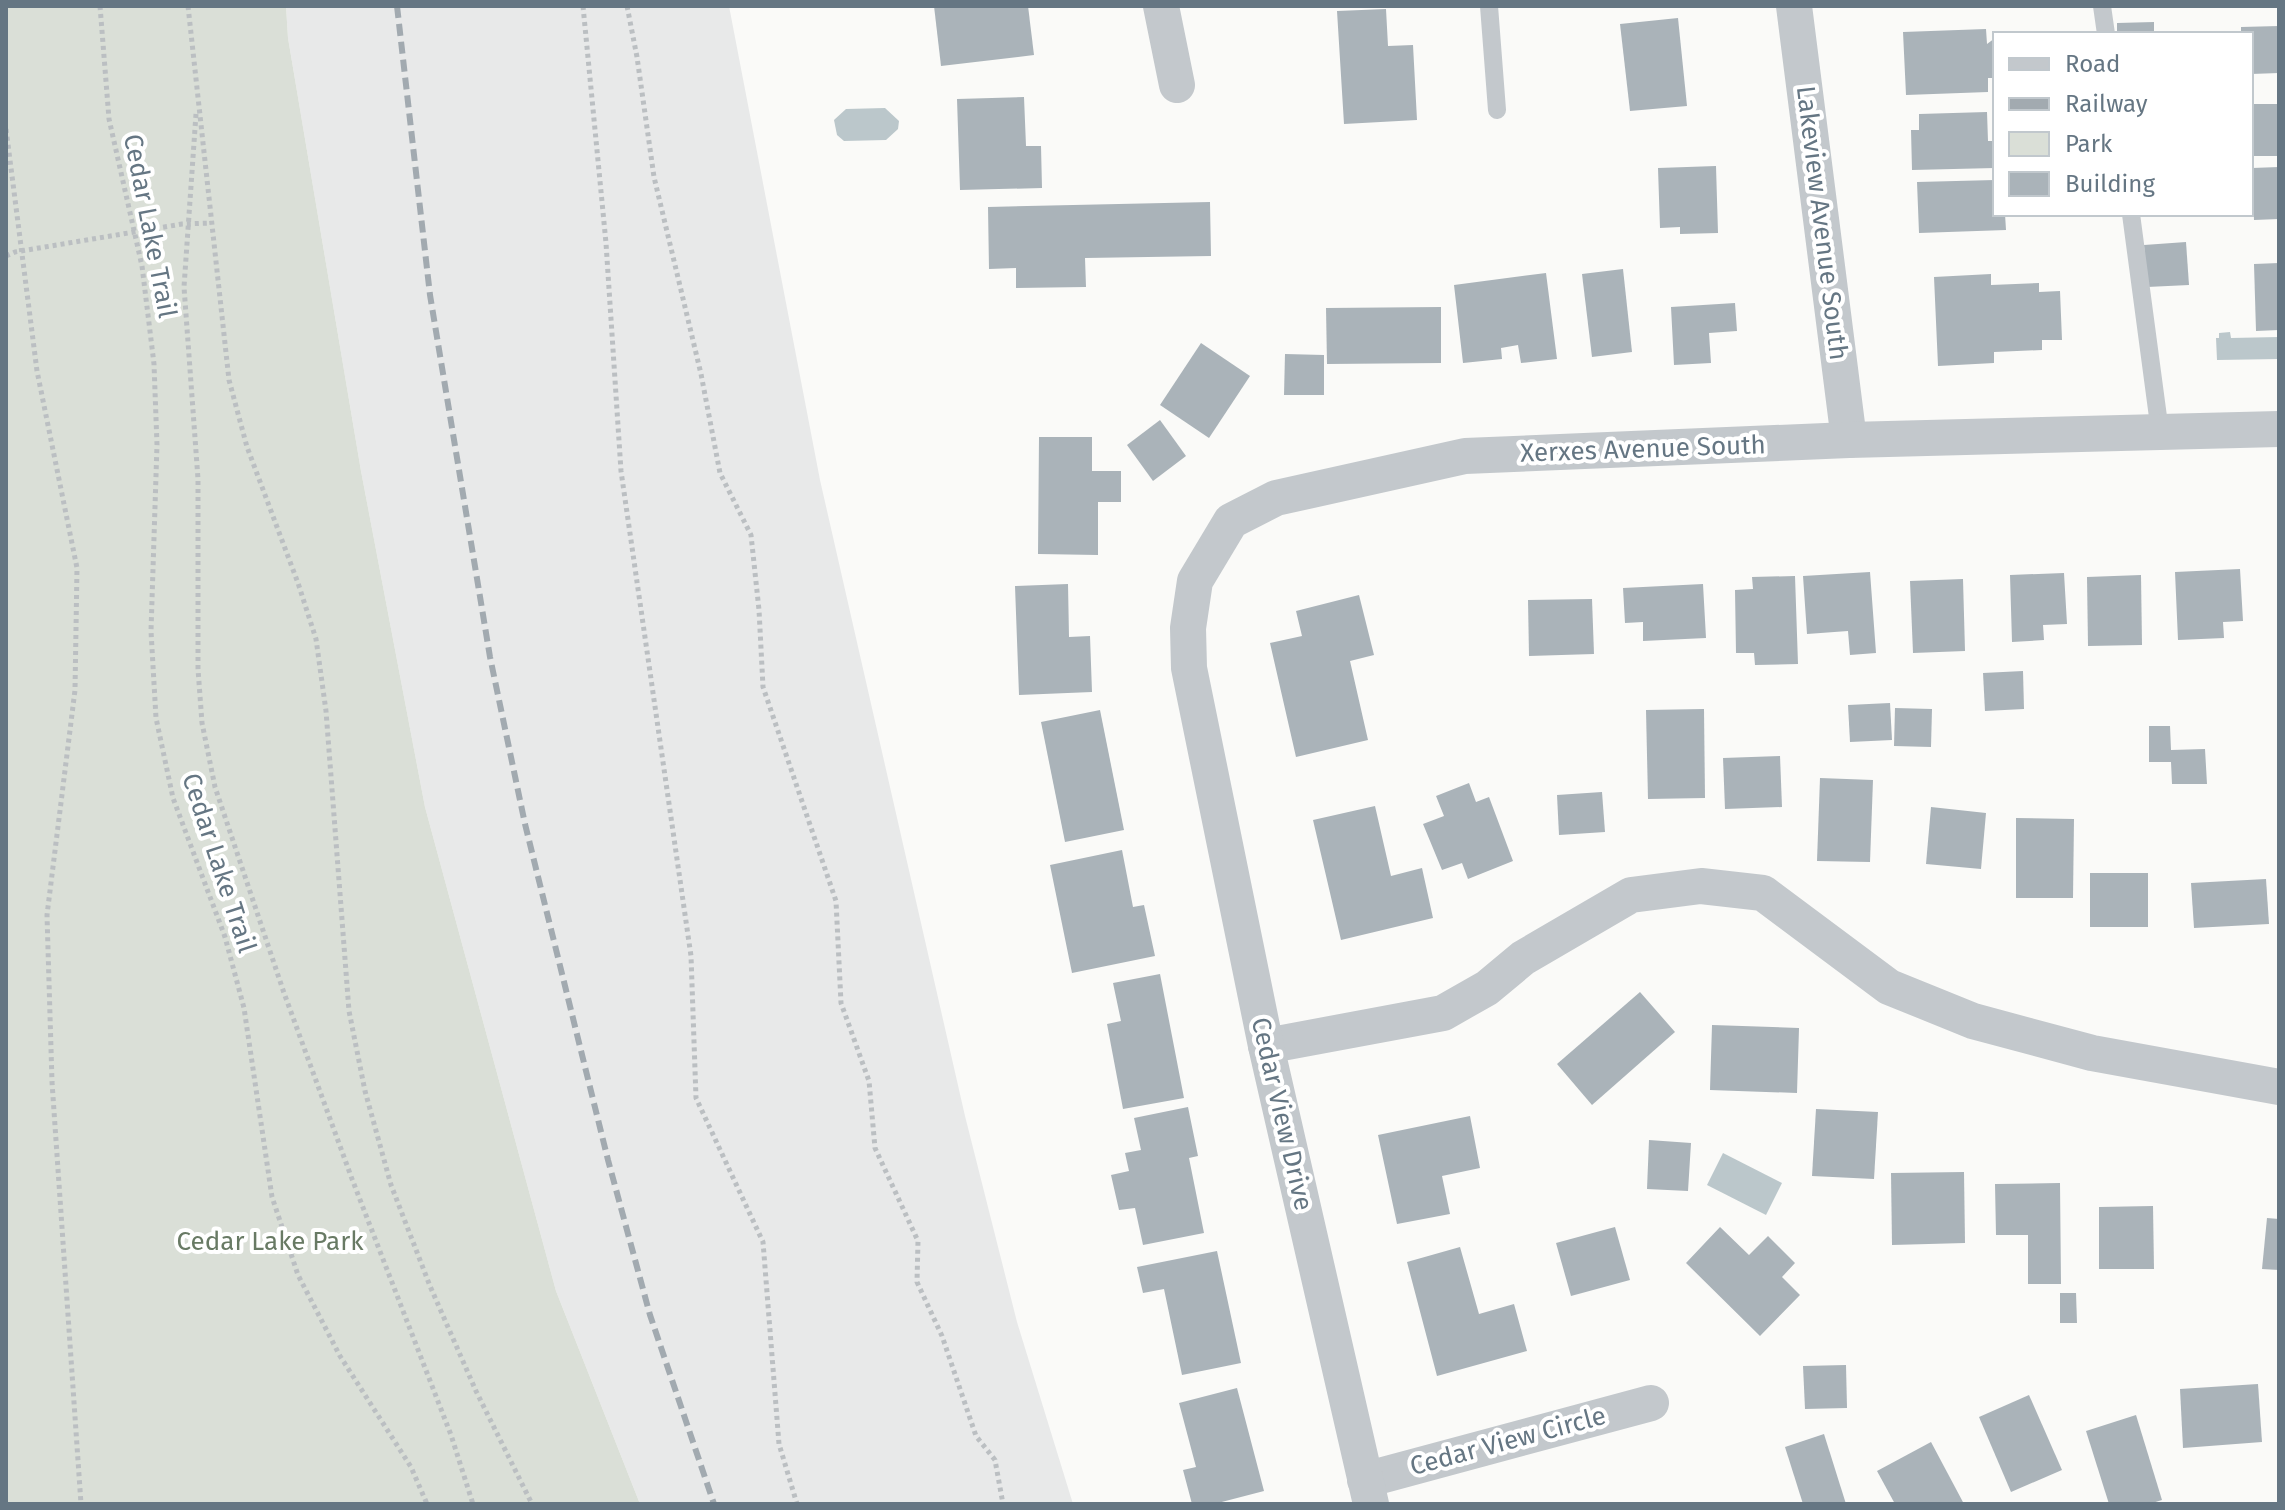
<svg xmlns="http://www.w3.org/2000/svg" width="2285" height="1510" viewBox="0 0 2285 1510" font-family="'Fira Sans',sans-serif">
	<rect width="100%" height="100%" fill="#fafaf8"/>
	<polygon fill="#e8e9e9" points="286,6 729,6 820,480 965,1116 1017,1322 1073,1504 640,1504 556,1291 425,807 361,471 288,38"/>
	<polygon fill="#dadfd7" points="6,6 286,6 288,38 361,471 425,807 556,1291 640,1504 6,1504"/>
	<g fill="#bbc7cb">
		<polygon points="885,108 899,121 898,129 886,140 844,141 837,135 834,120 846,109"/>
		<polygon points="2230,332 2231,338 2279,337 2279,359 2217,360 2216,338 2219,338 2219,333"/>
		<polygon points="1723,1153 1782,1183 1766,1215 1707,1185"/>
	</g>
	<g fill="#aab3b9">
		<polygon points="934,6 1028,6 1034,55 941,66"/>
		<polygon points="1386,9 1388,46 1413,45 1417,120 1344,124 1337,11"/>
		<polygon points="1678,18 1687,106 1630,111 1620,24"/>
		<polygon points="2154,22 2154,34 2117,34 2117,23"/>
		<polygon points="2279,26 2279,73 2251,74 2251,34 2241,34 2241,27"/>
		<polygon points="1986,29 1987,44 1995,38 1995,78 1988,78 1988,92 1906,95 1903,32"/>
		<polygon points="1024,97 1026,146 1041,146 1042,188 960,190 957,99"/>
		<rect x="2251" y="104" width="28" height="52"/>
		<polygon points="1987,112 1988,141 1995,141 1995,168 1912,170 1911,130 1919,130 1919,114"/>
		<polygon points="1716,166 1718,233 1680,234 1680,227 1660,228 1658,168"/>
		<polygon points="2279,167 2279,219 2254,220 2252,168"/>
		<polygon points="1995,180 1995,214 2005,214 2006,230 1919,233 1917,182"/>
		<polygon points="1210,202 1211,256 1085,258 1086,287 1016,288 1016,268 989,269 988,207"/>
		<polygon points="2186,242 2189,285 2147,287 2144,245"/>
		<polygon points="2279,263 2279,330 2256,331 2254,264"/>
		<polygon points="1623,269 1632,352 1592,357 1582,274"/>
		<polygon points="1546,273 1557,359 1521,363 1518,345 1501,348 1502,359 1463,363 1454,285"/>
		<polygon points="1991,274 1991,285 2039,283 2039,292 2060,291 2062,340 2042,340 2042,350 1994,352 1994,363 1938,366 1934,277"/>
		<polygon points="1735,303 1737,331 1709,333 1711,363 1674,365 1671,307"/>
		<polygon points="1441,307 1441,363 1327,364 1326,308"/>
		<polygon points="1201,343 1250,376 1209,438 1160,405"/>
		<polygon points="1285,354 1324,355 1324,395 1284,395"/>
		<polygon points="1160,420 1186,456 1153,481 1127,445"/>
		<polygon points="1039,437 1092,437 1092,471 1121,471 1121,502 1098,502 1098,555 1038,554"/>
		<polygon points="2240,569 2243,621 2223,622 2224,638 2178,640 2175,572"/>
		<polygon points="1870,572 1876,653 1850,655 1848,631 1807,634 1803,576"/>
		<polygon points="2064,573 2067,624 2043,625 2044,640 2012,642 2010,575"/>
		<polygon points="2141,575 2142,645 2088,646 2087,577"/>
		<polygon points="1795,576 1798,664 1755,665 1754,653 1736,653 1735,590 1753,589 1752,577"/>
		<polygon points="1963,579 1965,651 1913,653 1910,581"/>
		<polygon points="1068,584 1069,637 1090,636 1092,692 1019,695 1015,586"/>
		<polygon points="1703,584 1706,638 1643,641 1643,622 1625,623 1623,588"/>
		<polygon points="1359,595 1374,655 1350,661 1368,740 1296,757 1270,643 1302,636 1296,611"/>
		<polygon points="1592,599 1594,654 1529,656 1528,600"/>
		<polygon points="2023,671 2024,709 1985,711 1983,673"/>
		<polygon points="1890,703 1892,740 1850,742 1848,705"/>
		<polygon points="1895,708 1932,709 1931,747 1894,746"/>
		<polygon points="1704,709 1705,798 1648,799 1646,710"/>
		<polygon points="1100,710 1124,830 1065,842 1041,722"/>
		<polygon points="2149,726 2170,726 2171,750 2205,749 2207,784 2172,784 2171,762 2149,762"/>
		<polygon points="1780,756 1782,807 1725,809 1723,758"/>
		<polygon points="1820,778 1873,780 1870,862 1817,861"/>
		<polygon points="1469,783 1476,802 1489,797 1513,861 1468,879 1462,863 1442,870 1423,824 1444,816 1436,796"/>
		<polygon points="1602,792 1605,832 1559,835 1557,795"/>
		<polygon points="1375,806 1391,876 1422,868 1433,918 1341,940 1313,820"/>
		<polygon points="1931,807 1986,813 1981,869 1926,864"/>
		<polygon points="2016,818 2074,819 2073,898 2016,898"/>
		<polygon points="1122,850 1133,907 1144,905 1155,956 1072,973 1050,865"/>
		<rect x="2090" y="873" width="58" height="54"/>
		<polygon points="2266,879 2269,924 2194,928 2191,883"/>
		<polygon points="1160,974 1184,1098 1123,1109 1107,1024 1121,1021 1113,983"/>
		<polygon points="1640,992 1675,1032 1592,1105 1557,1064"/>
		<polygon points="1712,1025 1799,1028 1797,1093 1710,1090"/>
		<polygon points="1188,1107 1198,1156 1189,1158 1204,1233 1143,1245 1135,1208 1119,1210 1111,1175 1129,1171 1125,1153 1141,1150 1134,1118"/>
		<polygon points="1816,1109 1878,1112 1874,1179 1812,1176"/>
		<polygon points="1470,1116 1480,1168 1442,1176 1450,1214 1397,1224 1378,1135"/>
		<polygon points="1649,1140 1691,1143 1688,1191 1647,1189"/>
		<polygon points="1964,1172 1965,1243 1892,1245 1891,1173"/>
		<polygon points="2060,1183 2061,1284 2028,1284 2028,1235 1996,1235 1995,1184"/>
		<polygon points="2153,1206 2154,1269 2099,1269 2099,1207"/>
		<polygon points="2267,1218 2279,1219 2279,1270 2262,1269"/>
		<polygon points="1615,1227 1630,1280 1571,1296 1556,1243"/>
		<polygon points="1720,1227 1749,1255 1768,1236 1795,1263 1782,1277 1800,1295 1760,1336 1686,1263"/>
		<polygon points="1460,1247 1479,1314 1514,1304 1527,1351 1437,1376 1407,1262"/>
		<polygon points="1217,1251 1241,1363 1182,1375 1164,1289 1143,1293 1137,1267"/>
		<polygon points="2060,1293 2076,1293 2077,1323 2060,1323"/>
		<polygon points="1846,1365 1847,1408 1805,1409 1803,1366"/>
		<polygon points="2258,1384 2262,1442 2183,1448 2180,1389"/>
		<polygon points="1237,1388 1264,1491 1214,1504 1192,1504 1183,1470 1196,1467 1179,1403"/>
		<polygon points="2029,1395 2062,1470 2011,1492 1979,1417"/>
		<polygon points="2136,1415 2162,1500 2149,1504 2109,1504 2086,1431"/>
		<polygon points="1824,1434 1846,1504 1803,1504 1785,1447"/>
		<polygon points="1931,1442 1964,1504 1895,1504 1877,1471"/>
	</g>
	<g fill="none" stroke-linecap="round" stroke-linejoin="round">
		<g stroke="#bbbfc2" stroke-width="5" stroke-dasharray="4 4" stroke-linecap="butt">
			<polyline points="100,6 109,119 142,266 154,364 157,445 151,631 156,718 173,798 225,937 244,1008 272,1197 298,1275 340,1356 411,1467 427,1504"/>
			<polyline points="188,6 229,380 247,447 298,583 316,639 326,711 349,1011 365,1091 391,1185 430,1286 476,1391 532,1504"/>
			<polyline points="583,6 606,243 621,471 691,956 696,1098 763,1242 779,1444 797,1504"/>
			<polyline points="627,6 637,57 654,177 701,374 720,473 751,535 759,610 763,687 836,901 841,1003 869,1081 875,1148 918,1241 917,1282 942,1336 976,1436 995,1460 1003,1504"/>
			<polyline points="196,114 184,287 198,479 198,669 202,723 215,787 284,993 352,1179 451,1435 473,1504"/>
			<polyline points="6,129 37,371 77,568 75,690 47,915 52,1082 81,1504"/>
			<polyline points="6,256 15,252 182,224 211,223"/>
		</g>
		<g stroke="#c3c8cc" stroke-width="18">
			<polyline points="1489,6 1497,110"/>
			<polyline points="2102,6 2106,34"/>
			<polyline points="2131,214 2160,432"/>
		</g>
		<g stroke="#c3c8cc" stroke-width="36">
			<polyline points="1161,6 1177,85"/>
			<polyline points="1794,6 1849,440"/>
			<polyline points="1266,1046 1443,1013 1487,988 1523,958 1631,895 1701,886 1763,893 1889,987 1973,1021 2092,1053 2279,1087"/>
			<polyline points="1365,1480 1651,1403"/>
			<polyline points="1371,1504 1266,1046 1189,668 1188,628 1195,581 1231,521 1276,498 1465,456 1849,440 2279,429"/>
		</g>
		<polyline stroke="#a2aab0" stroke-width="6" stroke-dasharray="12 6" stroke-linecap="butt" points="397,6 430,295 490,657 525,824 608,1160 650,1315 714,1504"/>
	</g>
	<g text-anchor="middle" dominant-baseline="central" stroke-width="8" stroke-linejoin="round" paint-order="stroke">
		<g font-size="26" fill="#657683" stroke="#fff">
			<text transform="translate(1822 223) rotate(83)">Lakeview Avenue South</text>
			<text transform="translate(150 226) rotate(79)">Cedar Lake Trail</text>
			<text transform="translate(1643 449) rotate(-2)">Xerxes Avenue South</text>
			<text transform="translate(219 863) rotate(72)">Cedar Lake Trail</text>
			<text transform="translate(1282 1114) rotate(77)">Cedar View Drive</text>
			<text transform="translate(1508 1441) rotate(-15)">Cedar View Circle</text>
		</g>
		<g font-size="26" fill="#687a64" stroke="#fff">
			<text x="270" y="1241">Cedar Lake Park</text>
		</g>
	</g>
	<rect width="2285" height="1510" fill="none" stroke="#657683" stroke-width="16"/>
	<rect x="1993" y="32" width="260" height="184" fill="#ffffff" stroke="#c1c8cd" stroke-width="2"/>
	<rect x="2009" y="58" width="40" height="12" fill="#c3c8cc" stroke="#c1c8cd" stroke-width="2"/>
	<text x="2065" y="72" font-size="24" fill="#657683">Road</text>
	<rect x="2009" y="98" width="40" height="12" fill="#a2aab0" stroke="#c1c8cd" stroke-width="2"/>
	<text x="2065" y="112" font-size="24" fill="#657683">Railway</text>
	<rect x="2009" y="132" width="40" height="24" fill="#dadfd7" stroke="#c1c8cd" stroke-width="2"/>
	<text x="2065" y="152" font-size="24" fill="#657683">Park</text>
	<rect x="2009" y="172" width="40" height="24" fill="#aab3b9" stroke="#c1c8cd" stroke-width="2"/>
	<text x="2065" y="192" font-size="24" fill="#657683">Building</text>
</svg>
